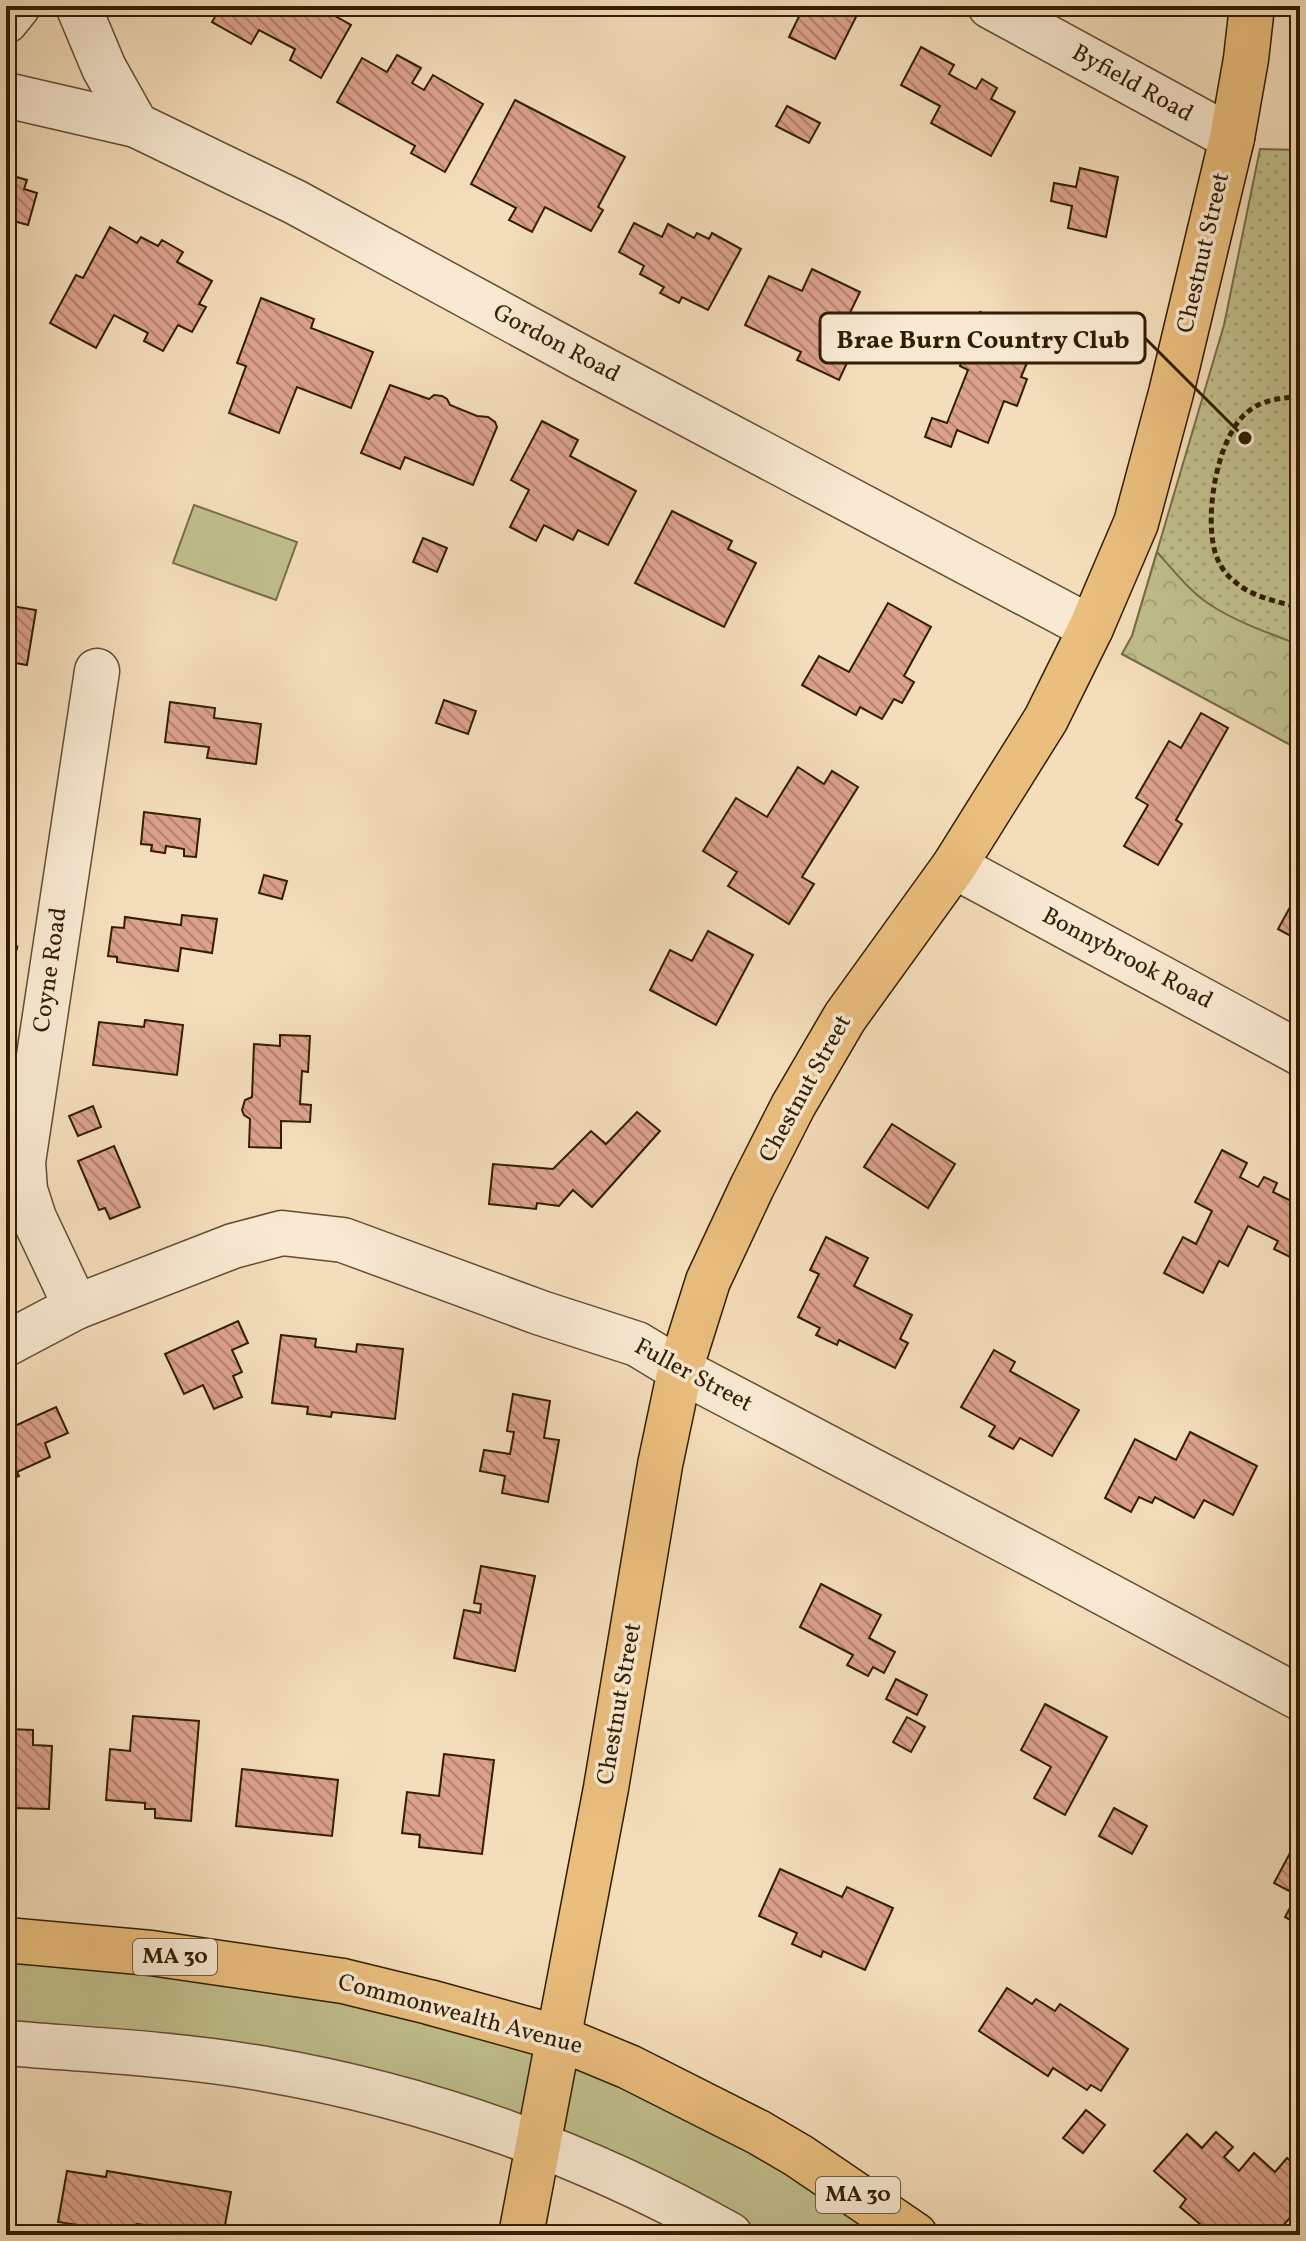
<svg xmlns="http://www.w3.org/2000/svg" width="1306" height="2241" viewBox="0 0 1306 2241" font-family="Vollkorn,serif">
	<defs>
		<pattern id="grass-dots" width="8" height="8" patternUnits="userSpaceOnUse" patternTransform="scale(2)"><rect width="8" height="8" fill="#c0bf8c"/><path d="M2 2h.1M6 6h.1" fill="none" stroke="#a5a477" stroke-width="1.8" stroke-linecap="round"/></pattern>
		<pattern id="forest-crowns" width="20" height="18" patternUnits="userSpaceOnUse" patternTransform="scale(2)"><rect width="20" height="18" fill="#c0bf8c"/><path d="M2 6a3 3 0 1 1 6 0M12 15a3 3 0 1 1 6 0" fill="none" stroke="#a5a477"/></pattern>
		<pattern id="building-back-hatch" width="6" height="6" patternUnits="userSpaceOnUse" patternTransform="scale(2)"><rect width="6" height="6" fill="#dca18d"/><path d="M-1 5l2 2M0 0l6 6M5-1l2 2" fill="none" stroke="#b38371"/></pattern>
	</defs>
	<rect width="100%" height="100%" fill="#f4ddba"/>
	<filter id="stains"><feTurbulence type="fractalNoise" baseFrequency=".0025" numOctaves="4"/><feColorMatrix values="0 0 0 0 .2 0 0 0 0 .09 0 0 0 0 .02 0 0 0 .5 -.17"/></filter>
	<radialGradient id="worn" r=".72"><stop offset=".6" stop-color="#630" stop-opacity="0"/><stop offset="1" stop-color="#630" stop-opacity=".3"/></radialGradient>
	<polygon fill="url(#grass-dots)" stroke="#786e46" stroke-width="2" points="1260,149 1300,150 1300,750 1122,654 1132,636 1224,325"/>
	<path fill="url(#forest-crowns)" stroke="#786e46" stroke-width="2" d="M1157,552c17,19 33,40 55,54 27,17 59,28 88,39v105l-178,-96 10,-18z"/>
	<g fill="#c0bf8c" stroke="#786e46" stroke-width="2">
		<polygon points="194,505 297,542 276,600 173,563"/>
		<polygon points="6,1940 515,2027 915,2235 730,2235 472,2120 6,2043"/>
	</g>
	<g fill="url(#building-back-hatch)" stroke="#311e01" stroke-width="2">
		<polygon points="221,6 317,6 351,25 321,78 290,60 295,49 259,30 251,44 212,22"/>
		<polygon points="804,6 834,6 856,17 835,59 789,37"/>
		<polygon points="921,47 954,65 949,74 976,89 982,79 997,88 991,99 1015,112 991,156 931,123 940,106 901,85"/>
		<polygon points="397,55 421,68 412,83 424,90 433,75 483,104 445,172 411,153 415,146 337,102 362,58 387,72"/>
		<polygon points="515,100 625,157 598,207 603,210 591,231 545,207 532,232 509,220 516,208 471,184"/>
		<polygon points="787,106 820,123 809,143 776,126"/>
		<polygon points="1080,168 1118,177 1106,237 1068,228 1072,206 1051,201 1054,183 1076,187"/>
		<polygon points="6,174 27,180 24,189 37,193 28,225 6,219"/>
		<polygon points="634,223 662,237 668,224 694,238 697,233 709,239 712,233 741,249 708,310 682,297 679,303 660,293 664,287 640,274 644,266 619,252"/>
		<polygon points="110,227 137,243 141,237 158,246 162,240 183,252 177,262 212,281 199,304 206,307 192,332 178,325 163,351 144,341 148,333 114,315 96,348 50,323 76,275 83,278"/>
		<polygon points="812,269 860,292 846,321 863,329 839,380 797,360 801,352 745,325 769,276 802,291"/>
		<polygon points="261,298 314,319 311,328 373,352 351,408 297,387 279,433 229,413 246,366 237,363"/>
		<polygon points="980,312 1014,325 1003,354 1027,363 1021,377 1027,379 1017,406 1004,401 988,443 957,430 951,447 925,437 932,418 947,423 968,370 960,366"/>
		<polygon points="390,385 429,399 434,395 442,396 447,399 450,405 477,416 488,417 495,422 497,427 473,485 405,457 400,469 361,453"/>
		<polygon points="542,421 578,440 570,456 636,491 608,545 578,530 573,540 544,525 536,541 510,527 529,490 511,480"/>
		<polygon points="672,511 732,541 728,549 756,563 724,627 635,583"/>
		<polygon points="423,538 447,548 437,572 413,562"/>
		<polygon points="888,603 931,627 904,676 914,682 902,703 894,699 882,719 860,707 856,715 802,685 819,656 849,672"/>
		<polygon points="6,605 36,610 27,665 15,663 10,696 6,695"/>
		<polygon points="444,700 476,711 468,734 436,723"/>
		<polygon points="170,702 215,708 214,718 261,724 256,764 207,758 209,747 165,742"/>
		<polygon points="1201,713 1228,728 1176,820 1182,824 1158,865 1124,846 1148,805 1136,798 1169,741 1181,748"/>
		<polygon points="6,749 14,751 6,796"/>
		<polygon points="798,767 824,784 832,771 858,787 802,877 814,884 789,924 728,886 737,872 703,851 736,798 767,817"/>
		<polygon points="144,812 200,819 196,857 184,856 184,849 166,846 165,853 151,851 152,845 141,844"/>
		<polygon points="264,875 287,881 282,899 259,893"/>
		<polygon points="1300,889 1300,941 1278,929"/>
		<polygon points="182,915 217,919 212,953 181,948 178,971 117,962 117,957 108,956 112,927 124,928 125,917 181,925"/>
		<polygon points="708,931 753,955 716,1025 650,990 670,950 692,961"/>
		<polygon points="145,1020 183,1025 177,1075 93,1065 99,1022 144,1027"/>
		<polygon points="280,1035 310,1036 308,1072 302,1071 300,1104 311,1105 310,1122 281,1121 281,1148 249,1147 250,1119 244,1115 242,1110 245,1100 252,1097 254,1044 280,1046"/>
		<polygon points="93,1106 101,1127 78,1136 69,1116"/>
		<polygon points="637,1112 660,1131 592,1207 573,1190 559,1206 537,1203 536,1209 489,1204 493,1164 553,1169 591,1131 606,1144"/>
		<polygon points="892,1124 955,1164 928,1208 864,1167"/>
		<polygon points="114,1146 140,1207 110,1219 105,1208 99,1210 78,1161"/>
		<polygon points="1222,1150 1247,1163 1240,1177 1258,1187 1264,1177 1277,1183 1273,1192 1295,1203 1300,1194 1300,1262 1274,1249 1278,1241 1248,1226 1228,1266 1219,1261 1203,1293 1164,1273 1183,1237 1196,1244 1212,1211 1195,1202"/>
		<polygon points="826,1237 868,1258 854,1286 912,1315 900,1339 908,1343 895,1368 839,1340 837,1345 816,1335 820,1328 798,1317 819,1274 810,1270"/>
		<polygon points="238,1321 248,1343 232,1350 242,1372 233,1376 242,1397 214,1409 203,1385 184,1394 165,1354"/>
		<polygon points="281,1335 316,1339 315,1347 356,1352 357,1344 403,1349 395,1419 332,1412 331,1417 307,1414 308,1407 272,1403"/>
		<polygon points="994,1350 1015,1362 1010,1371 1079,1410 1052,1456 1020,1438 1013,1449 989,1436 995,1426 961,1407"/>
		<polygon points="513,1394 550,1401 544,1438 559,1440 548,1502 502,1493 505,1476 480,1471 484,1450 510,1454 514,1432 507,1431"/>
		<polygon points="56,1407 68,1433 45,1443 50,1457 17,1472 19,1476 6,1482 6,1430"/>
		<polygon points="1190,1432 1257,1466 1233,1515 1204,1500 1194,1518 1155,1497 1152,1503 1139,1497 1131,1512 1105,1498 1135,1439 1176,1460"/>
		<polygon points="481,1566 535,1576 515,1671 454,1658 464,1610 480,1613 481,1604 474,1603"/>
		<polygon points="821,1584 881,1615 869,1638 895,1652 884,1673 873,1667 868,1676 847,1665 853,1655 800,1627"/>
		<polygon points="896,1679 927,1695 917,1715 886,1699"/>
		<polygon points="1045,1704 1107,1737 1065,1815 1034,1798 1051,1767 1021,1750"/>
		<polygon points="133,1716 199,1721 191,1821 155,1818 155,1809 145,1809 145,1803 106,1800 110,1749 130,1751"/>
		<polygon points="907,1717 925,1727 911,1752 893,1742"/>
		<polygon points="8,1729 33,1730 33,1745 52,1746 49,1809 13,1808 12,1813 6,1813"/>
		<polygon points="444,1754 494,1760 482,1854 419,1847 420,1835 402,1833 407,1792 439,1796"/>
		<polygon points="242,1769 338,1780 332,1836 236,1826"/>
		<polygon points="1114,1808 1147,1826 1132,1854 1099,1836"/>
		<polygon points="1298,1838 1300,1840 1300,1925 1285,1917 1297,1895 1274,1883"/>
		<polygon points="780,1869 842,1897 847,1887 893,1908 865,1970 823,1951 821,1957 792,1944 797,1933 759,1916"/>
		<polygon points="1007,1988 1032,2004 1036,1999 1055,2011 1060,2004 1128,2049 1101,2091 1091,2085 1087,2090 1053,2068 1048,2076 979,2031"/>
		<polygon points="1086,2110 1105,2125 1083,2153 1063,2138"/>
		<polygon points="1216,2132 1233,2147 1224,2157 1239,2171 1254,2153 1275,2172 1287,2158 1300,2170 1299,2217 1294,2213 1275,2235 1259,2235 1248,2226 1239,2235 1222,2235 1219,2232 1216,2235 1213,2235 1180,2207 1186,2199 1154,2171 1187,2134 1202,2148"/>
		<polygon points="67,2171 106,2177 107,2171 231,2192 224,2231 188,2225 187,2232 137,2224 135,2235 96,2235 98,2228 58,2222"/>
	</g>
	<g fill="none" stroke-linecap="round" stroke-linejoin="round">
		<defs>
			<g id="minor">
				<polyline points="78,6 104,68 136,125 295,202 582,358 1091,628"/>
				<polyline points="990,6 1232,138"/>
				<polyline points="6,21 18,6"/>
				<polyline points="6,95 136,125"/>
				<polyline points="954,866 1300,1053"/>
				<polyline points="76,1307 34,1218 25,1190 23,1162 97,671"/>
				<polyline points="6,1344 76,1307 233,1246 282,1233 343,1240 541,1313 637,1344 680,1370 1046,1562 1300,1698"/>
				<path d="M6,2043c86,7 174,11 259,26 163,28 322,85 465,166"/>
			</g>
			<g id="major">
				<polyline points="6,1940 151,1953 343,1981 429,2002 559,2038 629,2067 758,2132 799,2156 915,2235"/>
				<polyline points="521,2235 606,1788 660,1465 680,1370 708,1281 752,1187 793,1106 845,1017 954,866 1046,719 1091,628 1136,523 1171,393 1232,138 1246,59 1252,6"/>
			</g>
		</defs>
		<use href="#minor" stroke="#624e2f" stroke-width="47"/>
		<use href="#major" stroke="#311e01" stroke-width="47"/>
		<g stroke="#311e01" stroke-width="5" stroke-dasharray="6 4" stroke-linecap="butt">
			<path d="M1300,396c-15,2 -34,3 -47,12 -36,21 -50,110 -37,147 3,9 9,19 17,25 18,17 44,22 67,27"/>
			<polyline points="6,946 18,948"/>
		</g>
		<use href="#minor" stroke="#f8e9d2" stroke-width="44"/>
		<use href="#major" stroke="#eabe7d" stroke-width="44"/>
	</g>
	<g text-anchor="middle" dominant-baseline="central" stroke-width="7" stroke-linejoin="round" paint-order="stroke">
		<g fill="#f8e9d2" stroke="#6d5b40" stroke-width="2">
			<rect x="133" y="1939" width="84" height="36" rx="6"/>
			<rect x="816" y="2177" width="84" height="36" rx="6"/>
		</g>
		<g font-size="22" font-weight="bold" fill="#311e01">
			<text x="175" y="1957">MA 30</text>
			<text x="858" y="2195">MA 30</text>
		</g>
		<g font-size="24" fill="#311e01" stroke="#f8e9d2">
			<text transform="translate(1132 84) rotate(29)">Byfield Road</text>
			<text transform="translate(1204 253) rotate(-77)">Chestnut Street</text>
			<text transform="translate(556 344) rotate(28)">Gordon Road</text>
			<text transform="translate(1127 959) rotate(28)">Bonnybrook Road</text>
			<text transform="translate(51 970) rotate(-82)">Coyne Road</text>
			<text transform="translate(806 1089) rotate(-61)">Chestnut Street</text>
			<text transform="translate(693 1376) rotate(28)">Fuller Street</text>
			<text transform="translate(620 1704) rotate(-80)">Chestnut Street</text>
			<text transform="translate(460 2015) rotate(15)">Commonwealth Avenue</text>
		</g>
	</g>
	<path fill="none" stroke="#311e01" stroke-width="3" d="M1245 438L1145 338"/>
	<circle fill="#311e01" stroke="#f8e9d2" stroke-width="3" cx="1245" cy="438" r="8"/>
	<rect fill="#f8e9d2" stroke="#311e01" stroke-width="3" x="820" y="313" width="325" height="50" rx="8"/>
	<g font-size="26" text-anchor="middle" font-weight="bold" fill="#311e01">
		<text x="983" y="348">Brae Burn Country Club</text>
	</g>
	<rect width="1306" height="2241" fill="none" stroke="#f4ddba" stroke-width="32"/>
	<rect x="8" y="8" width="1290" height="2225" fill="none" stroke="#311e01" stroke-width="4"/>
	<rect x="16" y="16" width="1274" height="2209" fill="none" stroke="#311e01" stroke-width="2"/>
	<rect width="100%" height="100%" filter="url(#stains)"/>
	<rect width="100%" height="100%" fill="url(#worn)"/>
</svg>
